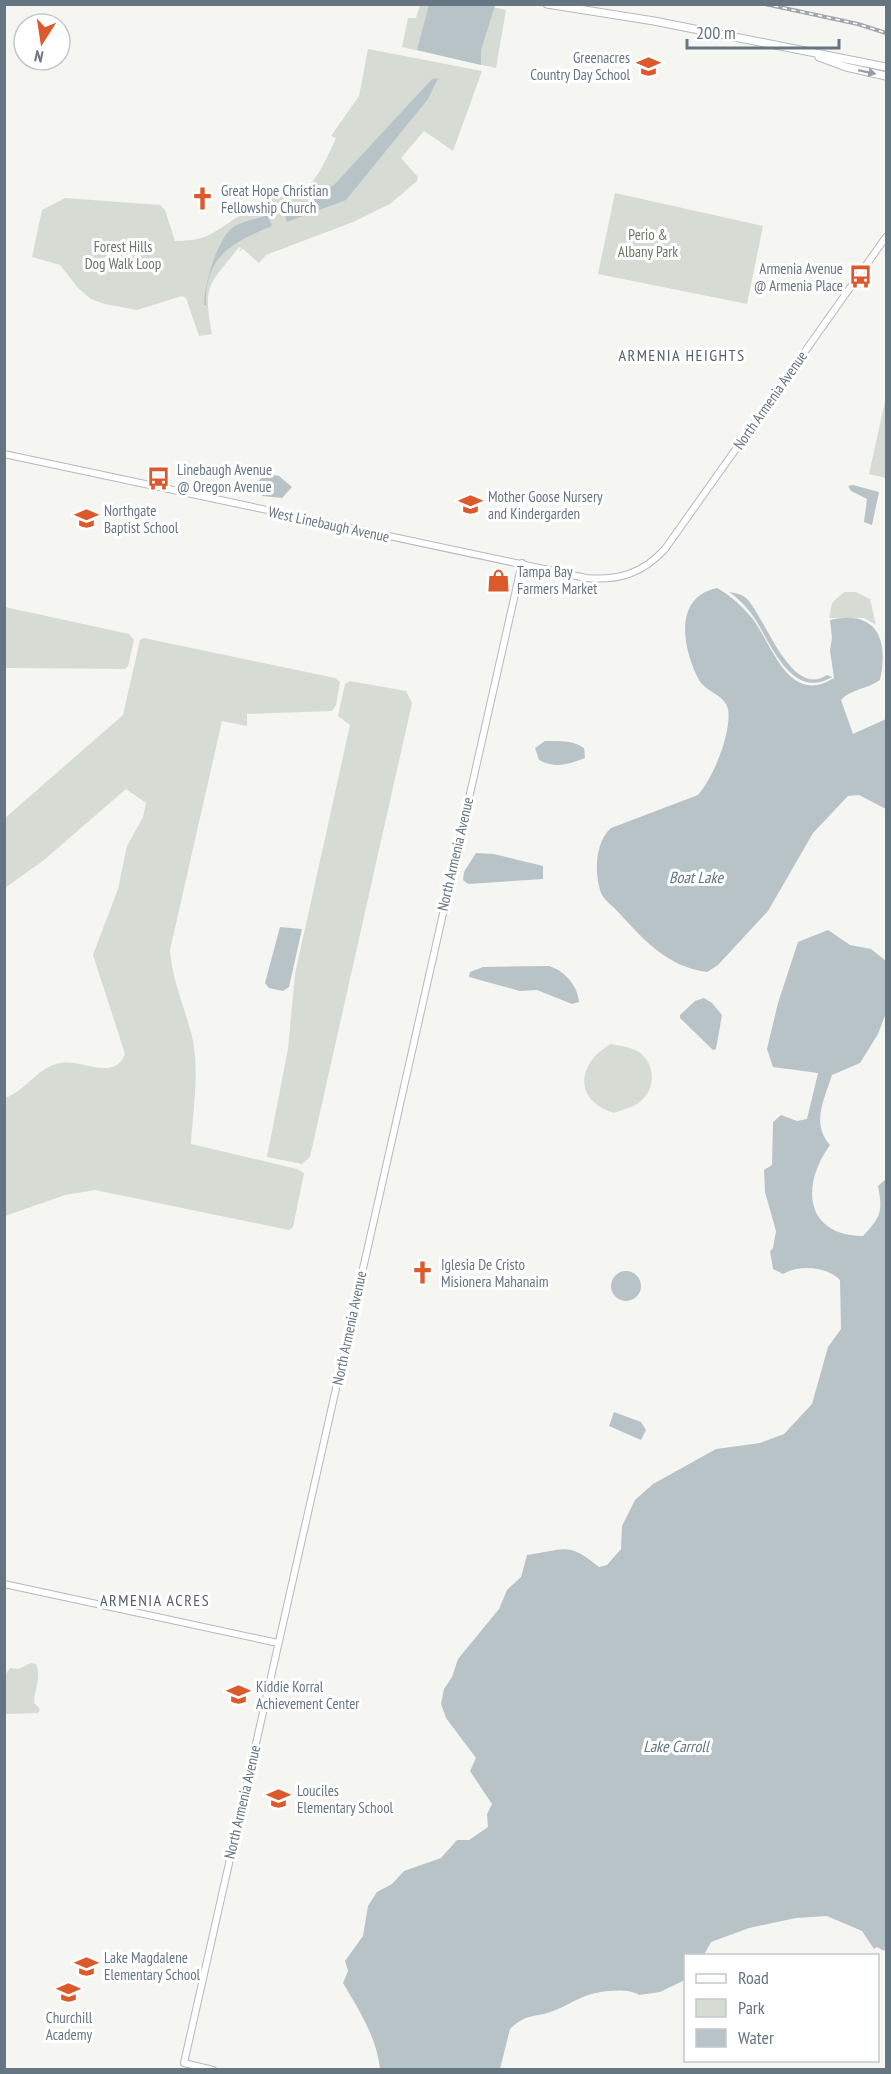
<svg xmlns="http://www.w3.org/2000/svg" width="891" height="2074" viewBox="0 0 891 2074" font-family="'PT Sans Narrow',sans-serif">
	<rect width="100%" height="100%" fill="#f5f5f2"/>
	<g fill="#d6dcd3">
		<polygon points="420,5 485,5 506,10 496,68 402,47 408,18 416,18"/>
		<path d="M368,49l114,22 -29,80 -29,-20 -23,27 17,19 -1,4 -27,23 -37,18 -87,33 -7,8 -16,-14 -4,3 2,-4 -2,-1c-29,38 -37,36 -27,87l-13,2 -13,-38 -4,-2 -45,14 -32,-6 -14,-5 -12,-10 -19,-24 -28,-8 10,-47 23,-12 95,7 5,5 10,31c13,0 25,-1 36,-7 24,-14 43,-31 70,-39 9,-3 23,-5 30,-12 7,-6 21,-35 25,-45l-5,-2 28,-40z"/>
		<polygon points="615,193 763,226 747,304 598,274"/>
		<polygon points="886,397 886,478 869,474"/>
		<polygon points="844,592 856,592 870,599 876,625 864,618 829,618 832,603"/>
		<polygon points="5,607 129,634 134,640 128,666 125,669 5,668"/>
		<path d="M144,638l191,40 5,4 -4,23 -4,6 -85,3v12l-25,-5 -52,229c2,32 16,59 23,91 6,32 0,70 -2,103l106,25 7,4 -11,54 -4,3 -194,-40 -30,5 -60,21v-118c21,-7 33,-32 56,-35 21,-4 53,19 64,-9l-32,-99 25,-66 9,-43 16,-29 3,-14 -20,-14 -82,71 -39,28v-70l118,-103 17,-75z"/>
		<polygon points="350,681 406,691 412,703 310,1157 302,1164 267,1157 288,1049 295,974 350,725 338,716 345,684"/>
		<path d="M611,1044c9,2 20,3 28,8 18,13 17,40 -2,52 -7,4 -16,6 -23,9 -41,-13 -37,-50 -3,-69z"/>
		<path d="M31,1663l5,1c6,13 -2,26 -2,39l6,6 -2,4 -32,1 -1,-39 5,-7 8,1z"/>
	</g>
	<g fill="#b8c3c8">
		<polygon points="429,5 495,5 481,50 481,65 417,50"/>
		<polygon points="438,78 428,99 346,200 287,222 284,210 311,200 334,185 432,79"/>
		<path d="M267,215l5,11c-40,16 -68,31 -66,79h-2c0,-18 13,-69 31,-79 9,-5 22,-7 32,-11z"/>
		<polygon points="267,473 279,476 292,487 282,498 262,496 257,482"/>
		<polygon points="853,485 879,492 872,525 864,522 867,499 851,491 848,486"/>
		<path d="M717,588c13,7 25,18 35,30 20,25 36,89 82,60l-4,-28 2,-12 -2,-18c47,-11 59,20 50,60 -13,9 -29,9 -39,20l12,34 33,-15v90l-27,-14 -11,1 -35,37 -45,78 -50,54 -11,7c-39,-5 -62,-31 -87,-58 -5,-6 -16,-14 -19,-21 -7,-20 -6,-51 10,-65l87,-33c15,-17 34,-62 30,-86 -3,-14 -22,-17 -29,-29 -15,-28 -28,-82 18,-92z"/>
		<path d="M729,592c6,1 12,2 17,6 19,18 45,102 81,77l5,2c-40,24 -61,-33 -77,-58 -6,-10 -17,-21 -26,-27z"/>
		<path d="M545,741c14,0 28,-1 39,7l1,10c-16,6 -29,11 -46,2l-4,-12z"/>
		<polygon points="476,853 494,854 543,866 543,879 468,884 463,880 464,872"/>
		<polygon points="280,927 302,929 289,987 283,991 269,988 265,983"/>
		<path d="M828,930l22,15 21,4 15,12v52l-8,21 -18,29 -28,12c-8,25 -21,48 -2,70 -29,40 -26,90 33,91 18,-19 20,-25 15,-50l8,-7v768l-2,4 -7,-4 -3,2 -12,-18 -35,-15 -31,2 -47,10 -38,14 -7,13 -18,1 -1,24 -25,12 -21,3c-11,-8 -43,-4 -56,2 -10,4 -19,10 -30,14 -18,7 -27,2 -43,18l-10,40h-120c-3,-31 -21,-59 -37,-86l5,-12 -3,-10 18,-25 5,-30 9,-14 15,-8 12,-13 37,-13 16,-18h12l19,-13 -1,-13 5,-10 -22,-33 6,-13 -30,-40 -5,-14 3,-15 8,-12 6,-18 41,-50 8,-19 14,-13 6,-22c38,-5 40,-14 72,12l8,-2 14,-16 1,-23 13,-26 18,-16 63,-35 44,-6 24,-9 28,-30 16,-57 13,-18 -1,-49c-12,-13 -41,-16 -57,-6l-10,-5 -3,-18 3,-3 3,-17 -11,-39 -1,-22 8,-5 1,-43 8,-7 16,6 10,-2 11,-46 -45,-6 -6,-18 11,-46 20,-61z"/>
		<path d="M549,966c15,4 29,20 30,36l-7,2 -35,-14 -17,1 -51,-14 1,-5 13,-5z"/>
		<polygon points="704,998 712,1003 722,1015 716,1049 713,1050 680,1018 680,1015 695,1001"/>
		<circle cx="626" cy="1286" r="15"/>
		<polygon points="614,1412 641,1422 646,1430 641,1440 609,1426"/>
	</g>
	<g fill="none" stroke-linecap="round" stroke-linejoin="round">
		<defs>
			<g id="secondary">
				<path d="M4,454l582,124c33,3 57,-5 79,-29l221,-312"/>
				<polyline points="4,1584 278,1643"/>
				<polyline points="213,2070 184,2063 522,563"/>
			</g>
			<g id="primary">
				<polyline points="547,4 654,21 886,67"/>
				<polyline points="819,57 846,67 886,76"/>
			</g>
		</defs>
		<use href="#secondary" stroke="#b4b8bc" stroke-width="8"/>
		<use href="#primary" stroke="#b4b8bc" stroke-width="9"/>
		<use href="#secondary" stroke="#fff" stroke-width="6"/>
		<use href="#primary" stroke="#fff" stroke-width="7"/>
		<defs>
			<polyline id="rail" points="765,4 858,24 886,33"/>
		</defs>
		<use href="#rail" stroke="#a0a6ab" stroke-width="4"/>
		<use href="#rail" stroke="#fff" stroke-width="1.5" stroke-dasharray="4.5" stroke-linecap="butt"/>
	</g>
	<defs><path id="oneway-solid" d="M-6-.8H1V-3.2L6.5 0L1 3.2V.8H-6Z" transform="scale(1.5)"/></defs>
	<use fill="#949ea8" href="#oneway-solid" transform="translate(867 72) rotate(12)"/>
	<defs>
		<symbol id="school-bare" viewBox="-9 -9 18 18"><path d="M0-5L7-2L0 1L-7-2ZM-4 1L0 2.5L4 1V4Q0 6-4 4Z" fill="#dc592c" stroke="#fff" stroke-width="2.5" paint-order="stroke"/></symbol>
		<symbol id="church-bare" viewBox="-9 -9 18 18"><path d="M-1.2-6h2.4v3.5h3.3v2.4h-3.3V6h-2.4V-.1h-3.3v-2.4h3.3Z" fill="#dc592c" stroke="#fff" stroke-width="2.5" paint-order="stroke"/></symbol>
		<symbol id="bus-bare" viewBox="-9 -9 18 18"><path d="M-5-6H5V4H4V6H2V4H-2V6H-4V4H-5ZM-3.5-4V0h7V-4ZM-3.5 1.2v1.5H-2V1.2ZM2 1.2v1.5H3.5V1.2Z" fill="#dc592c" stroke="#fff" stroke-width="2.5" paint-order="stroke"/></symbol>
		<symbol id="shop-bare" viewBox="-9 -9 18 18"><path d="M-5-2.5h2.3a2.7 3.5 0 0 1 5.4 0H5L5.5 6h-11ZM-1.5-2.5h3a1.5 2.3 0 0 0-3 0Z" fill="#dc592c" stroke="#fff" stroke-width="2.5" paint-order="stroke"/></symbol>
	</defs>
	<g fill-rule="evenodd">
		<use href="#school-bare" x="632" y="50" width="33" height="33"/>
		<use href="#church-bare" x="186" y="182" width="33" height="33"/>
		<use href="#bus-bare" x="844" y="260" width="33" height="33"/>
		<use href="#bus-bare" x="142" y="462" width="33" height="33"/>
		<use href="#school-bare" x="454" y="488" width="33" height="33"/>
		<use href="#school-bare" x="70" y="502" width="33" height="33"/>
		<use href="#shop-bare" x="482" y="564" width="33" height="33"/>
		<use href="#church-bare" x="406" y="1256" width="33" height="33"/>
		<use href="#school-bare" x="222" y="1678" width="33" height="33"/>
		<use href="#school-bare" x="262" y="1782" width="33" height="33"/>
		<use href="#school-bare" x="70" y="1950" width="33" height="33"/>
		<use href="#school-bare" x="52" y="1976" width="33" height="33"/>
	</g>
	<g text-anchor="middle" dominant-baseline="central" stroke-width="6" stroke-linejoin="round" paint-order="stroke">
		<g font-size="15" fill="#667582" stroke="#fff" text-anchor="start">
			<text x="630" y="57" text-anchor="end">Greenacres<tspan x="630" dy="17">Country Day School</tspan></text>
			<text x="221" y="190">Great Hope Christian<tspan x="221" dy="17">Fellowship Church</tspan></text>
			<text x="843" y="268" text-anchor="end">Armenia Avenue<tspan x="843" dy="17">@ Armenia Place</tspan></text>
			<text x="177" y="469">Linebaugh Avenue<tspan x="177" dy="17">@ Oregon Avenue</tspan></text>
			<text x="488" y="496">Mother Goose Nursery<tspan x="488" dy="17">and Kindergarden</tspan></text>
			<text x="104" y="510">Northgate<tspan x="104" dy="17">Baptist School</tspan></text>
			<text x="517" y="571">Tampa Bay<tspan x="517" dy="17">Farmers Market</tspan></text>
			<text x="441" y="1264">Iglesia De Cristo<tspan x="441" dy="17">Misionera Mahanaim</tspan></text>
			<text x="256" y="1686">Kiddie Korral<tspan x="256" dy="17">Achievement Center</tspan></text>
			<text x="297" y="1790">Louciles<tspan x="297" dy="17">Elementary School</tspan></text>
			<text x="104" y="1957">Lake Magdalene<tspan x="104" dy="17">Elementary School</tspan></text>
			<text x="69" y="2017" text-anchor="middle">Churchill<tspan x="69" dy="17">Academy</tspan></text>
		</g>
		<g font-size="15" fill="#687964" stroke="#fff">
			<text x="648" y="234">Perio &amp;<tspan x="648" dy="17">Albany Park</tspan></text>
			<text x="123" y="246">Forest Hills<tspan x="123" dy="17">Dog Walk Loop</tspan></text>
		</g>
		<g font-size="15" fill="#667582" stroke="#fff">
			<text transform="translate(770 400) rotate(-55)">North Armenia Avenue</text>
			<text transform="translate(329 524) rotate(12)">West Linebaugh Avenue</text>
			<text transform="translate(455 854) rotate(-77)">North Armenia Avenue</text>
			<text transform="translate(349 1328) rotate(-78)">North Armenia Avenue</text>
			<text transform="translate(242 1802) rotate(-77)">North Armenia Avenue</text>
		</g>
		<g font-size="16" letter-spacing="1.5" fill="#535e67" stroke="#fff">
			<text x="682" y="355">ARMENIA HEIGHTS</text>
			<text x="155" y="1600">ARMENIA ACRES</text>
		</g>
		<g font-size="16" font-style="italic" fill="#61767f" stroke="#fff">
			<text x="696" y="877">Boat Lake</text>
			<text x="676" y="1746">Lake Carroll</text>
		</g>
	</g>
	<rect width="891" height="2074" fill="none" stroke="#667582" stroke-width="12"/>
	<rect x="684" y="1954" width="195" height="108" fill="#ffffff" stroke="#c2c8cd" stroke-width="1.5"/>
	<rect x="696" y="1974" width="30" height="9" fill="#ffffff" stroke="#c2c8cd" stroke-width="1.5"/>
	<text x="738" y="1984" font-size="18" fill="#667582">Road</text>
	<rect x="696" y="1999" width="30" height="18" fill="#d6dcd3" stroke="#c2c8cd" stroke-width="1.5"/>
	<text x="738" y="2014" font-size="18" fill="#667582">Park</text>
	<rect x="696" y="2029" width="30" height="18" fill="#b8c3c8" stroke="#c2c8cd" stroke-width="1.5"/>
	<text x="738" y="2044" font-size="18" fill="#667582">Water</text>
	<g transform="translate(42 42) rotate(192)"><circle r="28" fill="#ffffff" stroke="#c2c8cd" stroke-width="1.5"/>
	<path d="M0-4.5L10 22L0 15L-10 22Z" fill="#dc592c"/>
	<text y="-9" font-size="16" font-weight="bold" text-anchor="middle" fill="#667582">N</text>
	</g>
	<path d="M687 39v9h152v-9" fill="none" stroke="#667582" stroke-width="3"/>
	<text x="696" y="39" font-size="18" fill="#667582" stroke="#ffffff" stroke-width="4.5" paint-order="stroke">200 m</text>
</svg>
